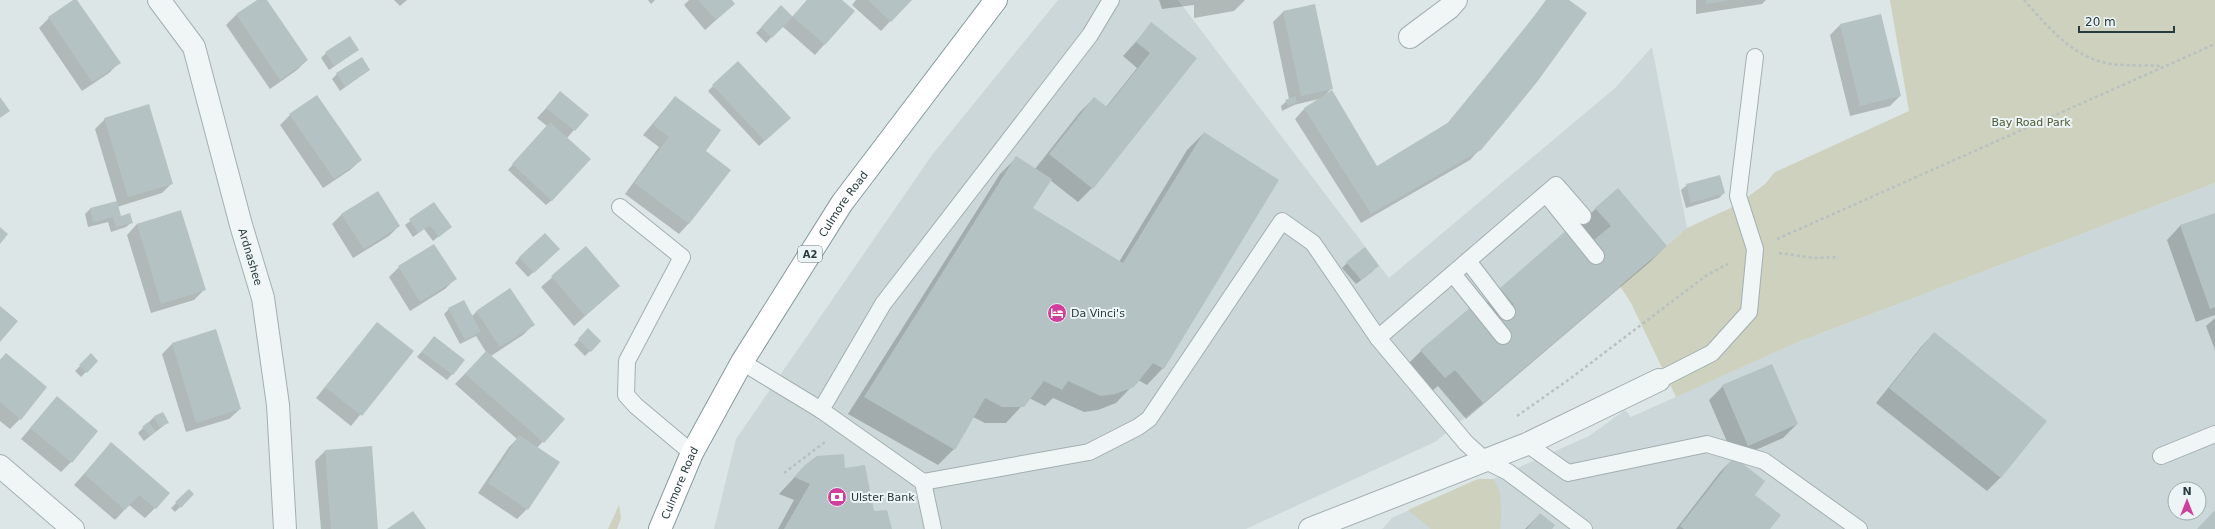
<svg xmlns="http://www.w3.org/2000/svg" width="2215" height="529" viewBox="0 0 2215 529" font-family="'DejaVu Sans',sans-serif">
	<rect width="100%" height="100%" fill="#dde6e7"/>
	<g fill="#cbd7d9" fill-rule="evenodd">
		<polygon points="1058,0 1178,0 1389,278 1615,88 1652,47 1687,228 1483,403 1435,442 1246,529 714,529 736,439 932,155"/>
		<path d="M2215,183v346h-833l10,-11 86,-39h15l96,-43 36,-26 6,7 167,-75zM2175,489h24v24h-24z"/>
	</g>
	<g fill="#cdd1be">
		<polygon points="1890,0 2215,0 2215,183 1798,342 1676,397 1631,303 1620,286 1687,228 1737,205 1765,184 1775,172 1909,111"/>
		<path d="M1478,479h15c10,12 9,35 7,50h-69l-23,-19z"/>
		<polygon points="619,505 621,518 617,529 608,529"/>
	</g>
	<g fill="#0003">
		<polygon points="76,0 119,63 109,73 82,91 39,28 49,18"/>
		<polygon points="259,0 266,0 307,60 297,70 270,89 226,25 236,15"/>
		<polygon points="394,0 407,0 400,6"/>
		<polygon points="648,0 655,0 651,4"/>
		<polygon points="689,0 731,0 734,4 705,30 684,5"/>
		<polygon points="807,0 841,0 854,11 815,55 782,26 766,43 756,33 781,7 792,17"/>
		<polygon points="856,0 910,0 881,31 852,5"/>
		<polygon points="1159,0 1245,0 1234,11 1194,18 1194,5 1162,9"/>
		<polygon points="1546,0 1568,0 1480,149 1470,160 1361,223 1295,119 1305,108 1319,99 1294,105 1282,111 1281,106 1289,99 1273,22 1283,12 1314,5 1332,88 1326,94 1377,167 1446,125 1521,34"/>
		<polygon points="1696,0 1766,0 1762,4 1696,14"/>
		<polygon points="1152,24 1195,58 1092,188 1078,202 1050,180 1031,208 1119,262 1187,150 1204,133 1163,368 1147,385 1138,380 1116,403 1098,410 1084,412 1053,398 1045,406 1029,398 1006,423 985,423 973,417 954,449 938,465 848,414 1000,174 1017,157 1035,169 1080,112 1094,98 1106,107 1137,68 1123,56"/>
		<polygon points="1840,25 1900,96 1890,106 1850,116 1830,35"/>
		<polygon points="358,50 329,70 321,58 326,53"/>
		<polygon points="369,70 340,91 332,79 337,74"/>
		<polygon points="713,86 784,123 759,146 708,91"/>
		<polygon points="560,93 587,115 567,138 552,200 546,205 508,170 547,126 537,118"/>
		<polygon points="675,97 704,152 689,223 679,234 625,194 659,147 643,135"/>
		<polygon points="290,115 361,160 350,170 323,188 280,125"/>
		<polygon points="105,119 172,183 162,193 117,207 120,217 132,222 126,227 111,232 108,222 88,227 85,214 90,209 117,202 95,129"/>
		<polygon points="1687,185 1724,193 1719,198 1686,208 1681,190"/>
		<polygon points="434,204 450,227 433,241 424,229 413,237 405,225"/>
		<polygon points="1596,208 1666,246 1650,262 1466,419 1438,386 1428,394 1405,367 1421,351 1484,305 1568,231 1580,225"/>
		<polygon points="180,212 204,290 194,300 151,313 127,235 137,224"/>
		<polygon points="342,214 399,226 389,236 353,258 332,224"/>
		<polygon points="2215,214 2215,315 2196,322 2167,240 2180,226"/>
		<polygon points="586,248 619,286 574,326 541,287"/>
		<polygon points="554,254 528,277 515,263 520,257"/>
		<polygon points="1347,263 1373,271 1356,284 1342,268"/>
		<polygon points="399,267 455,279 445,289 410,311 389,277"/>
		<polygon points="449,309 472,316 477,311 533,325 523,335 491,356 563,419 537,448 527,509 517,519 478,493 509,447 517,439 455,384 486,352 476,336 460,344 444,314"/>
		<polygon points="2215,318 2215,350 2206,326"/>
		<polygon points="377,323 412,351 351,426 316,398"/>
		<polygon points="588,330 600,341 585,356 574,345"/>
		<polygon points="216,331 240,409 229,419 186,432 162,354 172,344"/>
		<polygon points="1934,333 2001,477 1987,491 1876,403 1921,347"/>
		<polygon points="434,337 464,360 447,380 417,357"/>
		<polygon points="6,354 20,419 10,429 0,421 0,360"/>
		<polygon points="91,355 97,361 81,377 75,371"/>
		<polygon points="1723,386 1797,424 1783,438 1735,459 1769,529 1676,529 1720,472 1734,458 1709,400"/>
		<polygon points="57,397 71,462 61,472 21,439"/>
		<polygon points="154,417 167,423 144,441 138,433"/>
		<polygon points="111,444 155,508 145,518 129,505 115,520 74,485"/>
		<polygon points="325,451 376,529 321,529 315,461"/>
		<polygon points="805,466 844,469 874,512 890,529 778,529 794,500 779,494"/>
		<polygon points="189,491 193,494 175,512 171,508"/>
		<polygon points="1540,514 1551,529 1525,529"/>
	</g>
	<g fill="#b5c2c4">
		<polygon points="73,0 77,0 121,63 92,82 48,17"/>
		<polygon points="257,0 267,0 308,60 280,80 236,14"/>
		<polygon points="698,0 732,0 735,4 716,20"/>
		<polygon points="807,0 842,0 855,11 825,45 793,17"/>
		<polygon points="868,0 912,0 891,22"/>
		<polygon points="1547,0 1569,0 1587,13 1537,82 1507,119 1481,150 1371,214 1304,108 1332,90 1377,166 1449,122"/>
		<polygon points="1706,0 1727,0 1727,1 1706,4"/>
		<polygon points="1315,4 1333,89 1301,96 1283,11"/>
		<polygon points="781,5 793,17 772,38 761,27"/>
		<polygon points="1881,14 1901,96 1860,106 1840,24"/>
		<polygon points="1151,22 1197,58 1093,189 1049,154 1094,97 1107,107 1150,53 1136,42"/>
		<polygon points="350,36 359,50 334,66 325,52"/>
		<polygon points="362,57 370,70 345,87 336,73"/>
		<polygon points="738,61 791,118 765,141 712,85"/>
		<polygon points="560,91 589,115 575,131 546,108"/>
		<polygon points="317,95 362,160 334,179 289,114"/>
		<polygon points="675,96 721,130 706,151 731,170 689,224 634,183 669,137 653,125"/>
		<polygon points="1295,96 1297,102 1288,106 1285,100"/>
		<polygon points="0,97 10,111 0,118"/>
		<polygon points="149,104 173,184 128,197 104,118"/>
		<polygon points="550,122 591,159 552,201 512,164"/>
		<polygon points="1204,132 1279,180 1164,369 1153,363 1134,387 1115,394 1101,396 1068,381 1062,390 1044,381 1024,407 1002,407 985,398 955,450 864,397 1016,156 1052,179 1033,208 1123,263"/>
		<polygon points="1720,175 1725,193 1691,203 1686,184"/>
		<polygon points="1618,188 1667,246 1483,403 1455,370 1445,378 1420,350 1472,306 1490,326 1514,305 1500,288 1568,229 1584,248 1611,226 1595,208"/>
		<polygon points="378,191 400,226 364,249 341,214"/>
		<polygon points="117,201 121,216 130,213 133,223 116,227 113,217 93,222 90,208"/>
		<polygon points="434,202 452,227 439,237 430,225 418,233 409,219"/>
		<polygon points="181,210 206,290 161,304 137,224"/>
		<polygon points="2215,213 2215,307 2210,309 2180,225"/>
		<polygon points="0,227 8,234 0,244"/>
		<polygon points="545,233 560,249 534,273 519,257"/>
		<polygon points="434,244 457,279 420,302 398,266"/>
		<polygon points="586,246 620,286 585,316 551,276"/>
		<polygon points="1365,247 1379,266 1361,280 1346,262"/>
		<polygon points="510,288 535,325 500,347 476,311"/>
		<polygon points="464,300 481,332 465,340 448,308"/>
		<polygon points="0,306 18,321 0,342"/>
		<polygon points="377,322 414,351 362,416 325,387"/>
		<polygon points="588,328 601,341 591,352 578,339"/>
		<polygon points="216,329 241,409 196,423 172,343"/>
		<polygon points="1934,332 2047,421 2001,478 1889,388"/>
		<polygon points="434,336 465,360 453,375 422,352"/>
		<polygon points="486,351 565,419 544,443 465,374"/>
		<polygon points="6,353 47,387 21,420 0,402 0,360"/>
		<polygon points="91,353 98,361 87,373 79,365"/>
		<polygon points="1772,364 1798,424 1748,446 1722,385"/>
		<polygon points="57,396 98,431 72,463 30,428"/>
		<polygon points="163,412 169,423 159,427 154,416"/>
		<polygon points="148,422 156,431 150,436 142,427"/>
		<polygon points="519,435 560,462 528,510 488,483"/>
		<polygon points="111,442 170,493 156,509 139,495 125,510 84,474"/>
		<polygon points="372,446 378,529 331,529 325,450"/>
		<polygon points="844,454 845,468 865,465 874,511 887,510 892,529 784,529 810,484 794,477 805,465 817,456"/>
		<polygon points="1734,457 1765,481 1755,495 1781,515 1770,529 1684,529 1680,526"/>
		<polygon points="189,489 194,494 181,508 175,502"/>
		<polygon points="2215,510 2215,529 2197,529"/>
		<polygon points="413,511 426,529 387,529"/>
		<polygon points="1540,513 1555,525 1552,529 1527,529"/>
	</g>
	<g fill="none" stroke-linecap="round" stroke-linejoin="round">
		<defs>
			<g id="lane">
				<polyline points="1546,194 1596,256"/>
				<polyline points="620,207 682,257 627,361 626,395 636,406 692,453"/>
				<polyline points="1468,261 1507,312"/>
				<polyline points="1453,274 1503,336"/>
				<polyline points="1378,338 1556,185 1583,216"/>
				<polyline points="742,362 821,410 923,482 1089,452 1138,427 1149,419 1282,221 1313,243 1378,338 1466,443 1486,461 1508,472 1584,529"/>
				<polyline points="1659,380 1712,353 1749,312 1755,249 1738,196 1755,57"/>
				<polyline points="821,410 883,304 1090,35 1111,0"/>
				<polyline points="1527,444 1568,473 1707,444 1764,461 1859,529"/>
				<polyline points="2161,456 2215,434"/>
				<polyline points="923,482 933,529"/>
			</g>
			<g id="street">
				<path id="s1" d="M159,0l35,47 47,178 22,73 15,107 7,124"/>
				<polyline points="1410,37 1449,8 1456,0"/>
				<polyline points="0,466 73,529"/>
				<polyline points="1310,529 1527,444 1659,380"/>
			</g>
			<g id="highway">
				<path id="s2" d="M660,529l32,-76 50,-91 100,-159 154,-203"/>
			</g>
		</defs>
		<use href="#lane" stroke="#a3afb1" stroke-width="18"/>
		<use href="#street" stroke="#a3afb1" stroke-width="24"/>
		<use href="#highway" stroke="#859b9e" stroke-width="24"/>
		<g stroke="#b8c1c2" stroke-width="2.5" stroke-dasharray="3 3" stroke-linecap="butt">
			<path d="M2024,0c24,27 49,58 87,64 16,2 33,1 49,2"/>
			<polyline points="1777,239 2215,44"/>
			<polyline points="1779,253 1814,258 1839,257"/>
			<polyline points="1517,416 1571,378 1707,275 1728,264"/>
			<polyline points="784,473 825,442"/>
		</g>
		<use href="#lane" stroke="#f0f5f6" stroke-width="16"/>
		<use href="#street" stroke="#f0f5f6" stroke-width="22"/>
		<use href="#highway" stroke="#fff" stroke-width="22"/>
	</g>
	<defs>
		<symbol id="hotel-disc" viewBox="-11 -11 22 22"><circle r="9.5" fill="#cf409d" stroke="#edf4f5"/><path d="M-6-4.5h1.5V1H6V5H4.5V3h-9V5H-6ZM-4 0a1.8 1.8 0 1 1 3.6 0ZM.5 0V-2.5h3Q6-2.5 6 0Z" fill="#fff"/></symbol>
		<symbol id="bank-disc" viewBox="-11 -11 22 22"><circle r="9.5" fill="#cf409d" stroke="#edf4f5"/><path d="M-6-4H6V4H-6ZM0-2.3a2.3 2.3 0 1 0 0 4.6a2.3 2.3 0 1 0 0-4.6Z" fill="#fff"/></symbol>
	</defs>
	<g fill-rule="evenodd">
		<use href="#hotel-disc" x="1046" y="302" width="22" height="22"/>
		<use href="#bank-disc" x="826" y="486" width="22" height="22"/>
	</g>
	<g text-anchor="middle" dominant-baseline="central" stroke-width="4" stroke-linejoin="round" paint-order="stroke">
		<rect fill="#edf4f5" stroke="#627275" stroke-width="1" x="798" y="246" width="24" height="16" rx="3"/>
		<g font-size="10" font-weight="bold" fill="#273b3e">
			<text x="810" y="254">A2</text>
		</g>
		<g font-size="11" fill="#4e5a34" stroke="#edf4f5">
			<text x="2031" y="122">Bay Road Park</text>
		</g>
		<g font-size="11" fill="#273b3e" stroke="#edf4f5">
			<text stroke="none"><textPath href="#s2" startOffset="374">Culmore Road</textPath></text>
			<text stroke="none"><textPath href="#s1" startOffset="276">Ardnashee</textPath></text>
			<text stroke="none"><textPath href="#s2" startOffset="50">Culmore Road</textPath></text>
		</g>
		<g font-size="11" fill="#273b3e" stroke="#edf4f5" text-anchor="start">
			<text x="1071" y="313">Da Vinci's</text>
			<text x="851" y="497">Ulster Bank</text>
		</g>
	</g>
	<g transform="translate(2187 501)"><circle r="19" fill="#edf4f5" stroke="#9eaaac"/>
	<path d="M0-3L7 15L0 10L-7 15Z" fill="#cf409d"/>
	<text y="-6" font-size="11" font-weight="bold" text-anchor="middle" fill="#273b3e">N</text>
	</g>
	<path d="M2079 26v6h95v-6" fill="none" stroke="#273b3e" stroke-width="2"/>
	<text x="2085" y="26" font-size="12" fill="#273b3e" stroke="#edf4f5" stroke-width="3" paint-order="stroke">20 m</text>
</svg>
